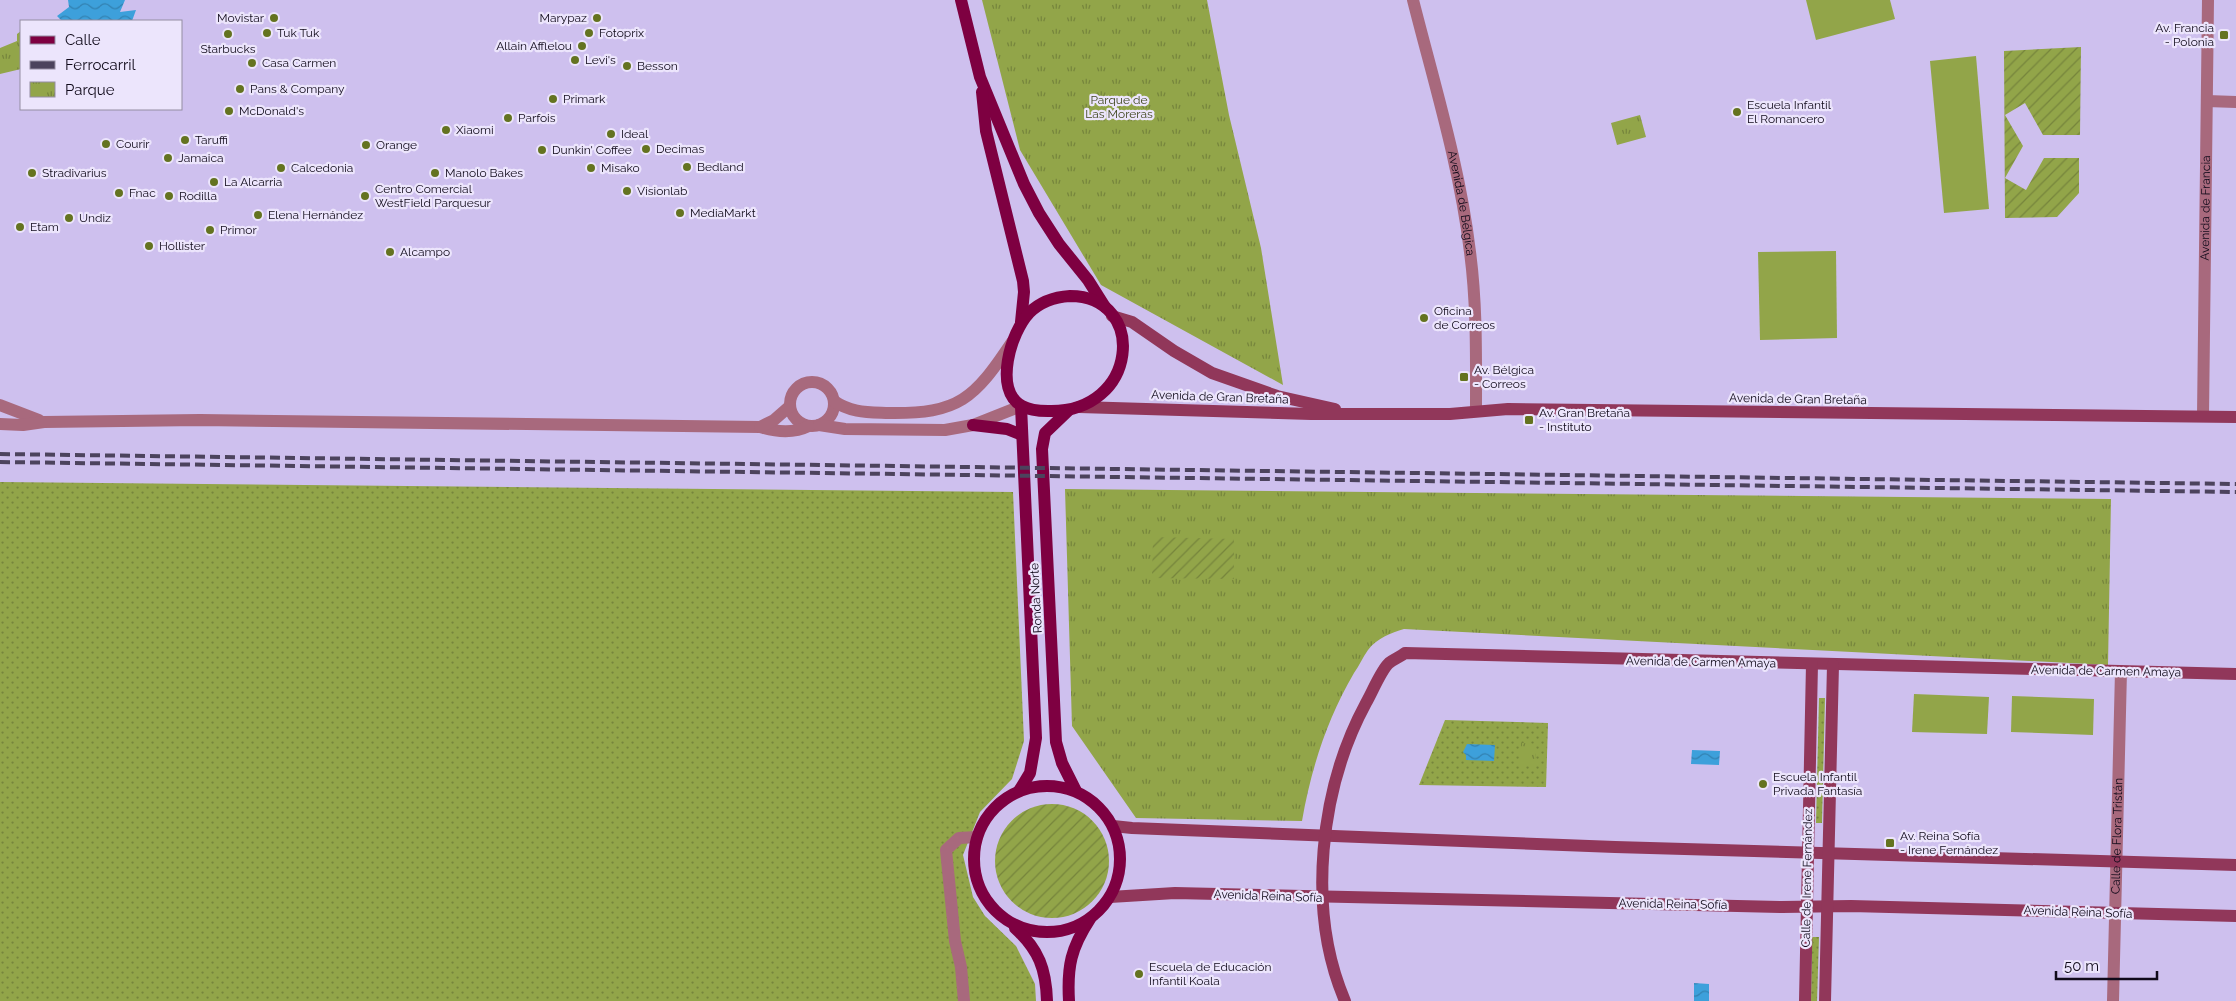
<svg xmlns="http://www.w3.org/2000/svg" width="2236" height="1001" viewBox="0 0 2236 1001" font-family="Raleway,sans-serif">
	<defs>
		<pattern id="grass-dots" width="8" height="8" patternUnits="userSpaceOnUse" patternTransform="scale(1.25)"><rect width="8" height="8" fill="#92a549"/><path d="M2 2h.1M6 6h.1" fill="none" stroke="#76853c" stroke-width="1.8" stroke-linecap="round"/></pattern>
		<pattern id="park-tufts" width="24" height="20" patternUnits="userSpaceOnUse" patternTransform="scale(1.25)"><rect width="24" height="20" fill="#92a549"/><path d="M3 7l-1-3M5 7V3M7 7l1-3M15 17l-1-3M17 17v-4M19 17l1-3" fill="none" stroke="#76853c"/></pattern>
		<pattern id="garden-furrows" width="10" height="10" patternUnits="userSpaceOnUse" patternTransform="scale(1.25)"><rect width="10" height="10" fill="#92a549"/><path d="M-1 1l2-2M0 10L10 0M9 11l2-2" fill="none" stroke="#76853c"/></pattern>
		<pattern id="water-waves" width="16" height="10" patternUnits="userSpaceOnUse" patternTransform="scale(1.25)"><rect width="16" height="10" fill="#3da0db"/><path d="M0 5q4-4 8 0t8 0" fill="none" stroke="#3281b1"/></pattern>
	</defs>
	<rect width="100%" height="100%" fill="#cec0ee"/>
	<g fill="url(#grass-dots)">
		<polygon points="0,482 1013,492 1024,741 1012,779 980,812 963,855 973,897 985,916 1016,946 1035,984 1036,1001 0,1001"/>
		<polygon points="1819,698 1825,698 1822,823 1816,823"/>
		<polygon points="1445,720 1548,723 1546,787 1419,785"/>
		<polygon points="1812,937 1819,937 1817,1001 1811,1001"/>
	</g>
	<g fill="url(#park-tufts)">
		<polygon points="982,0 1207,0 1229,115 1261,248 1283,385 1101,285 1020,150"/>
		<polygon points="21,31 21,69 0,74 0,48 17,41 17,34"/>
		<polygon points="1640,115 1646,137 1617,145 1611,123"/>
		<path d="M1065,489l1046,10 -3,166 -704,-36c-13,4 -27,9 -36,21 -5,7 -9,16 -14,23 -27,46 -43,96 -52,148l-166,-3 -64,-92z"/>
		<polygon points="1521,743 1536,744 1535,765 1520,765"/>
	</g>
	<g fill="url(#garden-furrows)">
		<polygon points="2081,47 2080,135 2043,135 2025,103 2005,115 2023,146 2005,178 2026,190 2044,158 2079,158 2079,193 2057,217 2005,218 2004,51"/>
		<polygon points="1153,537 1234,539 1234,579 1152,578"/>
		<circle cx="1052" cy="861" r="57"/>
	</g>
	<g fill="#92a549">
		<polygon points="1806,0 1890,0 1895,19 1816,40"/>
		<polygon points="1976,56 1989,209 1944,213 1930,61"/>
		<polygon points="1836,251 1837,338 1760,340 1758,252"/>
		<polygon points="1914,694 1989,697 1987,734 1912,732"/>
		<polygon points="2012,696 2094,699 2093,735 2011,732"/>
	</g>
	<g fill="url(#water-waves)">
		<polygon points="68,0 125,0 120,12 136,10 132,21 62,21 57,16 69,7"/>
		<polygon points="1467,744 1495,745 1494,761 1466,760 1466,755 1463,752"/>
		<polygon points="1692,750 1720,751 1719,765 1691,764"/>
		<polygon points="1694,983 1709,984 1709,1001 1694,1001"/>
	</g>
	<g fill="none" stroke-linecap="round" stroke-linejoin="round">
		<g stroke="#a8697d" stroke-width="12">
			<path id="s1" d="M1413,0c21,83 47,167 57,252 7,53 6,105 6,159"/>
			<polyline points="2207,101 2236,102"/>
			<circle cx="812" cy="404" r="22"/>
			<path d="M834,401c17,12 35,11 55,12 70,1 85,-14 123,-71"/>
			<polyline points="0,405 39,420"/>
			<path id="s2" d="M2203,416l5,-416"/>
			<path d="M0,424l23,1 21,-3 156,-2 560,7c16,5 33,7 49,-1"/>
			<polyline points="819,425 845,429 945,430 973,425 1021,406"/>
			<polyline points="760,427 774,420 790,406"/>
			<polyline points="964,1001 961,967 955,941 946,850 959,838 977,837"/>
			<path id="s3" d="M2113,1001l8,-330"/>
		</g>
		<g stroke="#91375a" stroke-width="12">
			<polyline points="1112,316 1132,322 1174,351 1212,373 1277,396 1335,409"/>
			<polyline points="1079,407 1311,414 1450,414 1508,409 2236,417"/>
			<polyline points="1113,826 1132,828 1615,847 2236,865"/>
			<polyline points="1110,897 1175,893 1782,907 1851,906 2236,916"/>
			<path d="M1345,1001c-39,-91 -25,-213 21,-298 6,-10 15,-33 23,-40 5,-4 11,-6 16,-10l831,21"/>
			<polyline points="1805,1001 1812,664"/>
			<polyline points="1825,1001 1833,665"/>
		</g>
		<g stroke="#7e0041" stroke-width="12">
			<polyline points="961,0 980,77 1024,184 1039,213 1059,244 1088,280 1105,307"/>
			<polyline points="982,92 986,131 1023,281 1024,292 1021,322"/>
			<path d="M1070,296c78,0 69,118 -22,115 -9,0 -19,-1 -26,-5 -29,-16 -11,-74 7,-93 11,-11 25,-16 41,-17z"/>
			<polyline points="1069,410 1045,433 1042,449 1056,742 1062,763 1076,791"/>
			<polyline points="973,425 1007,429 1022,435"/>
			<circle cx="1047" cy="859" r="73"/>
			<polyline points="1019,791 1030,773 1036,738 1021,406"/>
			<path d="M1015,928c24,22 31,41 32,73"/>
			<path d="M1069,1001c-2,-35 2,-53 21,-82"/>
		</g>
		<g stroke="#4c435d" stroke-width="4" stroke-dasharray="10 5" stroke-linecap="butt">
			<polyline points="0,454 2236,484"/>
			<polyline points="0,462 2236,492"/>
		</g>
	</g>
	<g fill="#647320" stroke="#ece5fc" stroke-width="2">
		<circle cx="274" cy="18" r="5"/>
		<circle cx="597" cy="18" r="5"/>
		<circle cx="267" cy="33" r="5"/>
		<circle cx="589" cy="33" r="5"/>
		<circle cx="228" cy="34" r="5"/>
		<rect x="2219" y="30" width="10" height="10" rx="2.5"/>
		<circle cx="582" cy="46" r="5"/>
		<circle cx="575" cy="60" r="5"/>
		<circle cx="252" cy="63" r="5"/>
		<circle cx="627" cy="66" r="5"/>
		<circle cx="240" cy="89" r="5"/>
		<circle cx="553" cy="99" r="5"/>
		<circle cx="229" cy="111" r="5"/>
		<circle cx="1737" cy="112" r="5"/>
		<circle cx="508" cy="118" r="5"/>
		<circle cx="446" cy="130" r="5"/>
		<circle cx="611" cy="134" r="5"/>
		<circle cx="185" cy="140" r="5"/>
		<circle cx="106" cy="144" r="5"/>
		<circle cx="366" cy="145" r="5"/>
		<circle cx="646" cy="149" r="5"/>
		<circle cx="542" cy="150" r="5"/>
		<circle cx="168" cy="158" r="5"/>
		<circle cx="687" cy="167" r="5"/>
		<circle cx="281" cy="168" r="5"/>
		<circle cx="591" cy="168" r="5"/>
		<circle cx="32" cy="173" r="5"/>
		<circle cx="435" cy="173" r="5"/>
		<circle cx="214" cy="182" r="5"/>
		<circle cx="627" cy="191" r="5"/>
		<circle cx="119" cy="193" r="5"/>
		<circle cx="169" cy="196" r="5"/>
		<circle cx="365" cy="196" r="5"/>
		<circle cx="680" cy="213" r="5"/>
		<circle cx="258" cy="215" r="5"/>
		<circle cx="69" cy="218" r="5"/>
		<circle cx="20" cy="227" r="5"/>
		<circle cx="210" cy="230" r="5"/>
		<circle cx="149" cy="246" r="5"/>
		<circle cx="390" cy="252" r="5"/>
		<circle cx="1424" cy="318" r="5"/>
		<rect x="1459" y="372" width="10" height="10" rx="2.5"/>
		<rect x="1524" y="415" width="10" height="10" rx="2.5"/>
		<circle cx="1763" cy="784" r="5"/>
		<rect x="1885" y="838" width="10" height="10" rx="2.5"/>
		<circle cx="1139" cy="974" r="5"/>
	</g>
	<g text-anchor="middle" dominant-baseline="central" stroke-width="4.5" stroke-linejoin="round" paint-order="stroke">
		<g font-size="12" fill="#100a1a" stroke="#ece5fc" text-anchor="start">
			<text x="264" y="18" text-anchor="end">Movistar</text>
			<text x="587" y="18" text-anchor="end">Marypaz</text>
			<text x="2214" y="28" text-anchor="end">Av. Francia<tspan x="2214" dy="14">- Polonia</tspan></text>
			<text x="277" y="33">Tuk Tuk</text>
			<text x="599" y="33">Fotoprix</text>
			<text x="572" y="46" text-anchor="end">Allain Afflelou</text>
			<text x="228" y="49" text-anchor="middle">Starbucks</text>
			<text x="585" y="60">Levi's</text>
			<text x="262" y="63">Casa Carmen</text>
			<text x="637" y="66">Besson</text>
			<text x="250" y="89">Pans &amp; Company</text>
			<text x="563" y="99">Primark</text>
			<text x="1747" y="105">Escuela Infantil<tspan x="1747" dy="14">El Romancero</tspan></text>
			<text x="239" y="111">McDonald's</text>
			<text x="518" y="118">Parfois</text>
			<text x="456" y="130">Xiaomi</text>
			<text x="621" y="134">Ideal</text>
			<text x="195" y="140">Taruffi</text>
			<text x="116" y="144">Courir</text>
			<text x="376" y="145">Orange</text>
			<text x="656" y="149">Decimas</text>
			<text x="552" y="150">Dunkin' Coffee</text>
			<text x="178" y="158">Jamaica</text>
			<text x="697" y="167">Bedland</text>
			<text x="291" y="168">Calcedonia</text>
			<text x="601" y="168">Misako</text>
			<text x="42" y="173">Stradivarius</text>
			<text x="445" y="173">Manolo Bakes</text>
			<text x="224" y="182">La Alcarria</text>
			<text x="375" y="189">Centro Comercial<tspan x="375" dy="14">WestField Parquesur</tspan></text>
			<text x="637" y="191">Visionlab</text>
			<text x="129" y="193">Fnac</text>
			<text x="179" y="196">Rodilla</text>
			<text x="690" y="213">MediaMarkt</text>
			<text x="268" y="215">Elena Hernández</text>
			<text x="79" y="218">Undiz</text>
			<text x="30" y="227">Etam</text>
			<text x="220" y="230">Primor</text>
			<text x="159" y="246">Hollister</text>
			<text x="400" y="252">Alcampo</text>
			<text x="1434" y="311">Oficina<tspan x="1434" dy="14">de Correos</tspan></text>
			<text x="1474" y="370">Av. Bélgica<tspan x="1474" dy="14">- Correos</tspan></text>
			<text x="1539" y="413">Av. Gran Bretaña<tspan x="1539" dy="14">- Instituto</tspan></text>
			<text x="1773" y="777">Escuela Infantil<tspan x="1773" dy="14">Privada Fantasía</tspan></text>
			<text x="1900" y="836">Av. Reina Sofía<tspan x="1900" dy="14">- Irene Fernández</tspan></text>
			<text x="1149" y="967">Escuela de Educación<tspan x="1149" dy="14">Infantil Koala</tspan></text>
		</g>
		<g font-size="12" fill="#3e461d" stroke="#ece5fc">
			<text x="1119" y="100">Parque de<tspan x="1119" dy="14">Las Moreras</tspan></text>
		</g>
		<g font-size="12" fill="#100a1a" stroke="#ece5fc">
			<text stroke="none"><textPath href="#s1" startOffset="209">Avenida de Bélgica</textPath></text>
			<text stroke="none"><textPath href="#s2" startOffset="208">Avenida de Francia</textPath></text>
			<text transform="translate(1220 397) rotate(2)">Avenida de Gran Bretaña</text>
			<text transform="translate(1798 399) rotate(1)">Avenida de Gran Bretaña</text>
			<text transform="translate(1036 598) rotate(-93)">Ronda Norte</text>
			<text transform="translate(1701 662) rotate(1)">Avenida de Carmen Amaya</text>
			<text transform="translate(2106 671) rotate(1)">Avenida de Carmen Amaya</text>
			<text stroke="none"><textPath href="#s3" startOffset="165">Calle de Flora Tristán</textPath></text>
			<text transform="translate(1807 878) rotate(-89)">Calle de Irene Fernández</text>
			<text transform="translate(1268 896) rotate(2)">Avenida Reina Sofía</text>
			<text transform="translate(1673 904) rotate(1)">Avenida Reina Sofía</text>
			<text transform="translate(2078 912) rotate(2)">Avenida Reina Sofía</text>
		</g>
	</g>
	<rect x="20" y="20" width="162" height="90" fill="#ece5fc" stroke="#948da2"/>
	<rect x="30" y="36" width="25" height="8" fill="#7e0041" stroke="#948da2"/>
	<text x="65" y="45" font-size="15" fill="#100a1a">Calle</text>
	<rect x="30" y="61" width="25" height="8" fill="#4c435d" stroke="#948da2"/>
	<text x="65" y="70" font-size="15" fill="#100a1a">Ferrocarril</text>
	<rect x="30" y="82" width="25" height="15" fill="url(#park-tufts)" stroke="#948da2"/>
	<text x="65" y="95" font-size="15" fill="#100a1a">Parque</text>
	<path d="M2056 971v8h101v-8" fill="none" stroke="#100a1a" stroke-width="2.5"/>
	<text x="2064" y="971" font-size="15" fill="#100a1a" stroke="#ece5fc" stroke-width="4" paint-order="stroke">50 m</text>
</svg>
